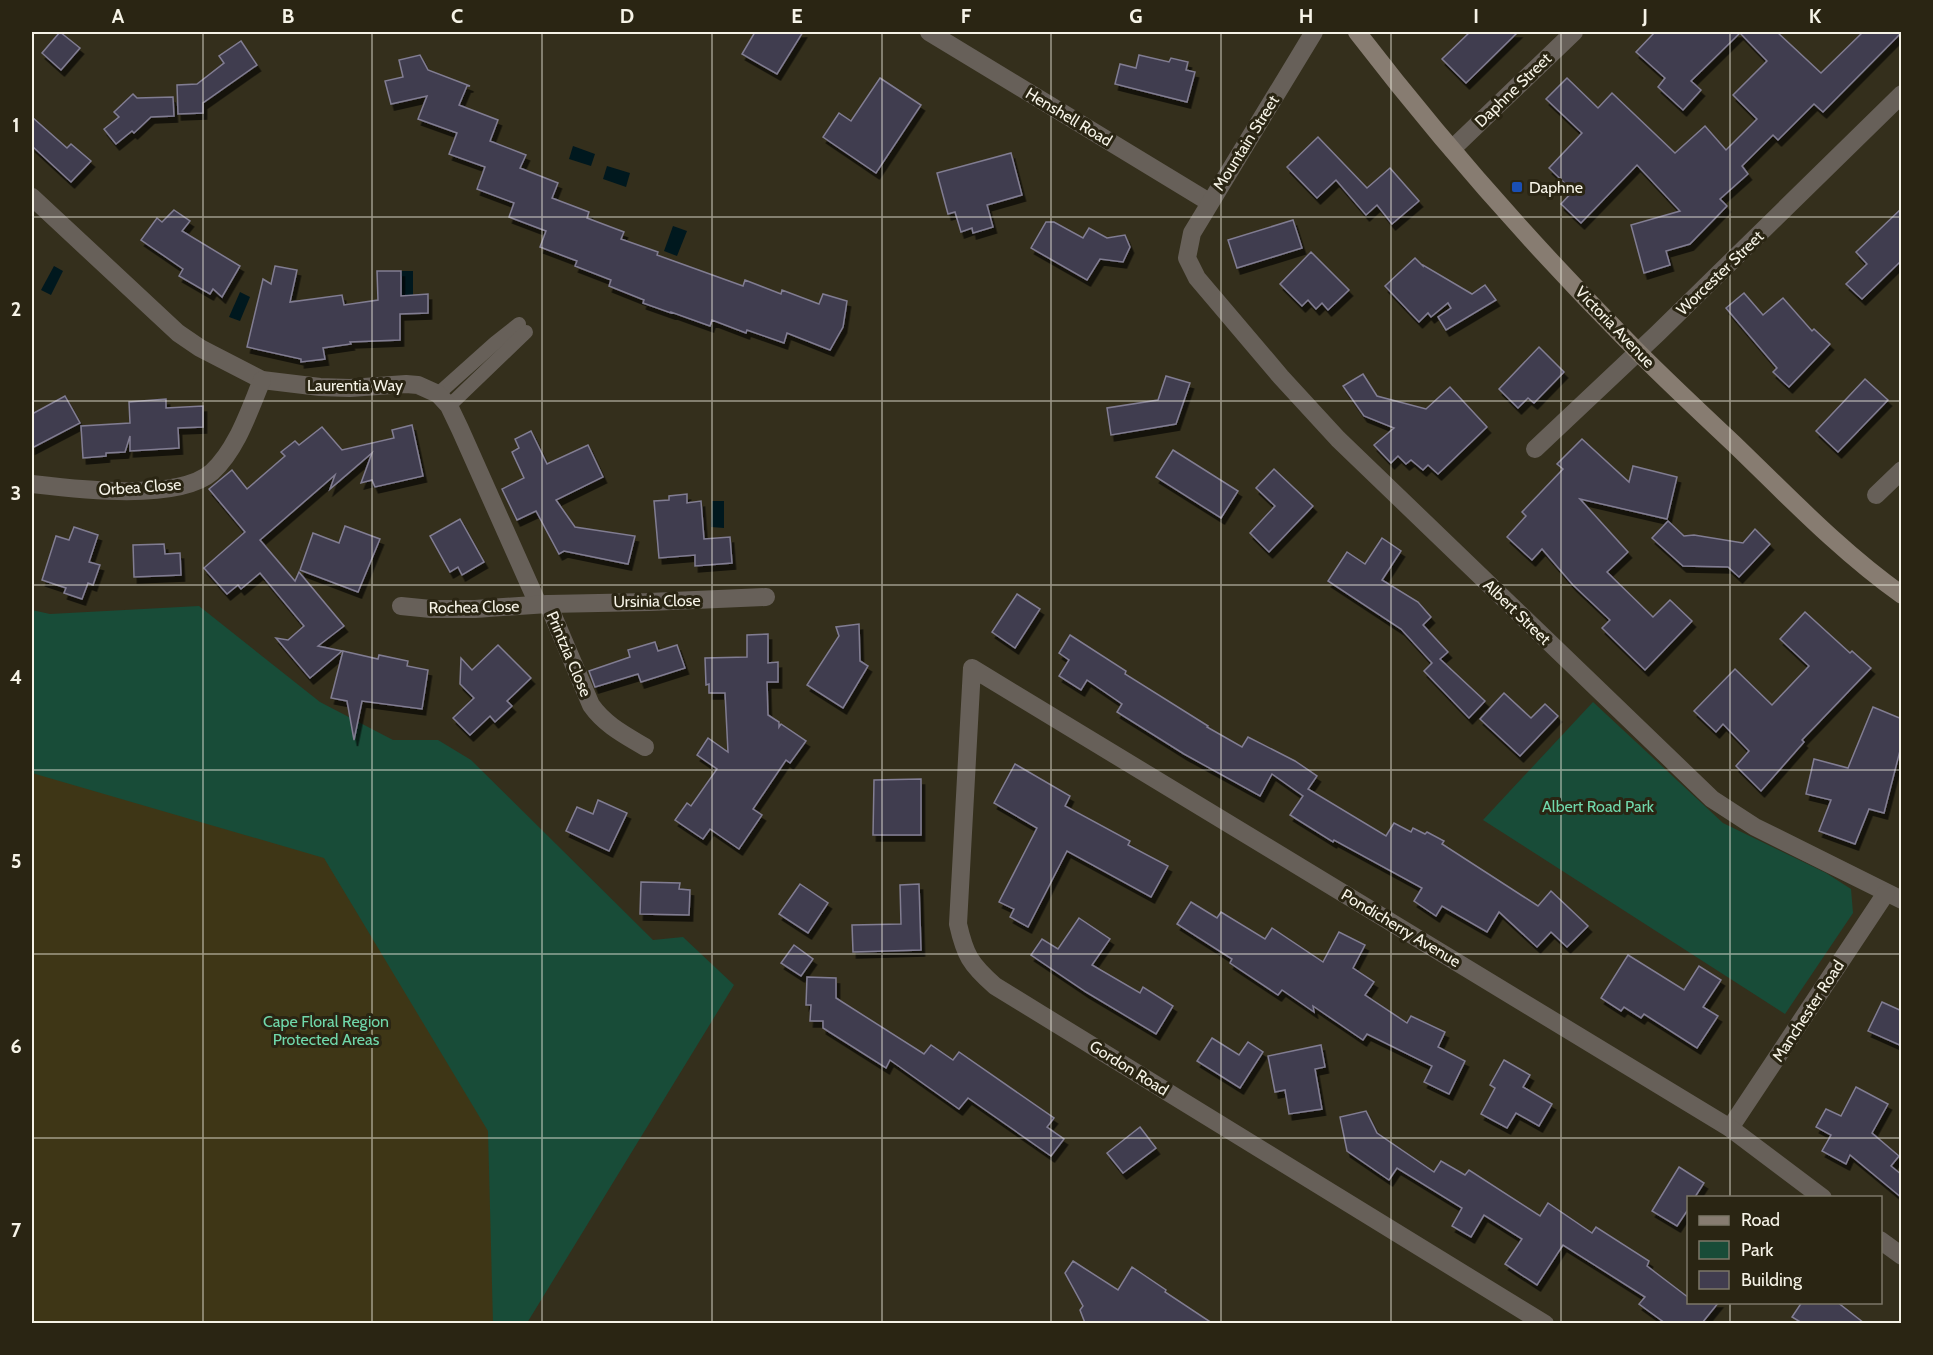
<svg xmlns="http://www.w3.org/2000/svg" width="1933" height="1355" viewBox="0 0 1933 1355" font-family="Cabin,sans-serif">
	<defs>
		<filter id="shadow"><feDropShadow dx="3.5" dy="6" stdDeviation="0" flood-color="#0009"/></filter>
	</defs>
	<rect width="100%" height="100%" fill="#342f1c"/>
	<g fill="#184c38">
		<polygon points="199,606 320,702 393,740 438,740 471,760 653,940 683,937 734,985 527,1323 32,1324 32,610 50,614"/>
		<polygon points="1593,702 1723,823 1826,873 1851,889 1853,913 1785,1014 1483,820"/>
	</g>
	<polygon fill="#3e3616" points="32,773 324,858 488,1131 493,1323 32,1323"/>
	<g fill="#00181e">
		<polygon points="573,146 595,154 591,166 569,159"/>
		<polygon points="607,166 630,173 626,187 603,179"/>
		<polygon points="673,226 687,231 677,256 664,251"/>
		<polygon points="54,266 63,271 51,295 41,290"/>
		<rect x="401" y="271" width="12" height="24"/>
		<polygon points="240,292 250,297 240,321 229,317"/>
		<polygon points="712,501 724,501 724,528 711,527"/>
	</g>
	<g fill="#413d4f" stroke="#817d92" stroke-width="1.5" filter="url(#shadow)">
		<polygon points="60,32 80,48 61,70 42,53"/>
		<polygon points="755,32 803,32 777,74 742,54"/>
		<polygon points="1470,32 1518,32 1466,83 1442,59"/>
		<polygon points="1655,32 1777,32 1821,73 1863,32 1902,32 1823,112 1814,104 1778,140 1773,135 1742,166 1748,174 1720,199 1727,206 1690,244 1666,251 1670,265 1644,273 1631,225 1680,211 1637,165 1581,223 1561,204 1573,191 1549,168 1582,133 1546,99 1567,78 1598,108 1612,93 1675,153 1705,126 1726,150 1757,119 1733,95 1767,61 1740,33 1691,81 1701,90 1683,110 1658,87 1665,78 1636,52"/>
		<polygon points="241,41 257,65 203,103 203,113 178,114 177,85 197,84 224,63 219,56"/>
		<polygon points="420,55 428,70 470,86 467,86 459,105 498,120 490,141 526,155 520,168 558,183 552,198 589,212 587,218 624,232 621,239 658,252 657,255 743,286 745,280 781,294 782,290 819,304 823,294 847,301 843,327 830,350 787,333 784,343 747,330 746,333 712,320 710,326 671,312 671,313 643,303 644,300 609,286 611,280 575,266 577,261 540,247 546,231 509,217 514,203 477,189 485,167 449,154 457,133 418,119 427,96 391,104 385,81 403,77 399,60"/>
		<polygon points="1139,55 1169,62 1171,58 1188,62 1186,70 1195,72 1187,102 1115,84 1120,64 1136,68"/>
		<polygon points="880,78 921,105 876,173 823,137 839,113 851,121"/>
		<polygon points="133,94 137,98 173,97 174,116 151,117 134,133 132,131 116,144 104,129 119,117 114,112"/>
		<polygon points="32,117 67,148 71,144 91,161 71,182 32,146"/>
		<polygon points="1318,137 1367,188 1390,168 1419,201 1392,224 1377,205 1366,215 1336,180 1317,198 1287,167"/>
		<polygon points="1011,153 1022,195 987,205 993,227 973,233 972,228 961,232 955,212 948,214 937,173"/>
		<polygon points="1902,208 1902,260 1862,299 1846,284 1867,264 1856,252"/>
		<polygon points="174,210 190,221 182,231 240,266 222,297 213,289 210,294 179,276 183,269 141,240 157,218 162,222"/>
		<polygon points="1293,220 1302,248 1237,268 1228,240"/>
		<polygon points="1046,222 1054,222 1083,238 1089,228 1107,238 1125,235 1130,247 1123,262 1100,259 1087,280 1031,248"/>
		<polygon points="1311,252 1349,290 1328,310 1322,303 1316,309 1308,300 1302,306 1280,284"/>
		<polygon points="1415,258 1423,266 1423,265 1472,294 1485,285 1496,300 1446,330 1438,317 1451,308 1448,303 1431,317 1428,313 1419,322 1385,286"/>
		<polygon points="275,266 297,270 290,302 342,295 344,305 378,300 377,271 401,271 401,296 428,294 428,313 400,314 400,340 350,342 351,344 323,348 325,359 301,362 301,359 247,347 263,279 271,284"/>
		<polygon points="1744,293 1763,315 1783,298 1812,331 1814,329 1830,344 1789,387 1773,372 1777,368 1726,308"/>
		<polygon points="1539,347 1564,372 1534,403 1528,398 1518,408 1499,389"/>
		<polygon points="1363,374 1377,396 1426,409 1450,387 1487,427 1438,474 1428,465 1423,470 1411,460 1406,464 1398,456 1391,463 1374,445 1394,428 1364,416 1343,386"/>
		<polygon points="1166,376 1190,383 1176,424 1111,435 1107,408 1158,400"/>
		<polygon points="1865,379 1888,400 1838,452 1816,431"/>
		<polygon points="65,396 80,423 32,448 32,414"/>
		<polygon points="166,399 166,408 203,406 203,427 178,428 179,448 130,451 130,436 125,452 106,453 106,456 83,458 81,426 130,423 129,402"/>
		<polygon points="412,425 423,476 375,487 372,480 361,483 372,453 330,489 335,475 260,540 295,581 299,572 344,626 318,646 342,651 310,678 276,638 288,640 304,626 260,573 241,589 238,585 227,594 204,568 245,532 209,489 232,470 247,489 285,456 281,452 295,441 299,445 322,427 342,450 394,438 392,430"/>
		<polygon points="531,431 547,464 588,445 603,477 556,500 575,527 635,536 628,564 564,551 559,554 536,511 517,520 502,489 524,478 512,452 519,448 515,439"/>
		<polygon points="1582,439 1629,482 1633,466 1677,477 1667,519 1580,499 1628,552 1607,572 1653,617 1670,600 1692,621 1645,670 1602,628 1610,620 1573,585 1542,549 1532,560 1507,537 1526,516 1522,512 1563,469 1557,464"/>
		<polygon points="1173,450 1238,491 1221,518 1156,477"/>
		<polygon points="1274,469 1313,506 1269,552 1250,533 1275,506 1256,488"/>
		<polygon points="687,494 687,503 701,501 704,539 730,537 732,563 695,566 695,555 659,558 654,501 669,500 669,496"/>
		<polygon points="460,519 484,562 462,575 458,567 450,572 430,536"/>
		<polygon points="1668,521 1684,536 1694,535 1743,543 1755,529 1770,544 1739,577 1728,567 1683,566 1652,538"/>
		<polygon points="345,526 380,539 358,592 300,570 313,533 339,543"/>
		<polygon points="74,527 98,535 89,562 100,565 93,585 88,583 82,599 64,593 66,588 42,580 56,536 69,540"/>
		<polygon points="1382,538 1401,551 1382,580 1418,602 1431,617 1423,625 1448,652 1440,659 1485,701 1469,718 1424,671 1432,663 1401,629 1328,581 1347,552 1365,564"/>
		<polygon points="164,544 165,554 180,553 181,575 134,577 133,545"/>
		<polygon points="1017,594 1040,609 1015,648 992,632"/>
		<polygon points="1805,612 1850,653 1852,651 1871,668 1802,740 1804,742 1761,791 1736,766 1749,751 1723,724 1716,732 1694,711 1735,669 1772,705 1809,666 1780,639"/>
		<polygon points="859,624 860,661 868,666 843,708 807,685 839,636 836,627"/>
		<polygon points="768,634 768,663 778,662 778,682 767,682 768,715 779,722 779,727 781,724 806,741 790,763 786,760 753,809 762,815 739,849 710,829 703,839 675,820 687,803 691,806 717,769 697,755 708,738 728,752 725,693 709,693 709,684 706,685 705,658 747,657 747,635"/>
		<polygon points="1070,635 1126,671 1125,674 1208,726 1207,727 1242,747 1248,737 1295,761 1317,776 1308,789 1386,836 1394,823 1411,832 1413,828 1425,834 1427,832 1444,841 1442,844 1538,906 1551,891 1588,926 1567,947 1551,932 1537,947 1499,912 1487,932 1442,906 1436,916 1414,901 1422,888 1334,840 1333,842 1290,815 1303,796 1272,774 1260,796 1184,754 1117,712 1122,704 1087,680 1081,690 1059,676 1069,660 1059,653"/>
		<polygon points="655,642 658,651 677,645 685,668 641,682 638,674 595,687 589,671 630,657 628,650"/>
		<polygon points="498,645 531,678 507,701 512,706 495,722 490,716 470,735 453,718 474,698 460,684 461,658 472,670"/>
		<polygon points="343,651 378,659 379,655 408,661 407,666 428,670 422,709 362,701 354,740 347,701 331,698"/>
		<polygon points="1504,693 1531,718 1545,704 1558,716 1520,756 1480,719"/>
		<polygon points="1873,707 1902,719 1902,743 1884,813 1869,809 1855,844 1819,831 1831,800 1806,794 1814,759 1848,768"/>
		<polygon points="1015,764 1070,796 1065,806 1130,841 1128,845 1168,866 1151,897 1067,851 1028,927 1010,917 1014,909 999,902 1037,828 994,803"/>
		<polygon points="921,779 921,835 873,835 874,780"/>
		<polygon points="598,800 627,813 609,851 566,831 577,807 593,814"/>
		<polygon points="641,882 680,883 679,889 690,890 689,915 640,914"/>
		<polygon points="800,884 828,903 808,933 779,914"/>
		<polygon points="919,884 921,950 853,952 852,925 901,924 900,885"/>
		<polygon points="1191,902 1217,918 1221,912 1265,939 1272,928 1323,962 1339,932 1365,945 1353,968 1374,982 1365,995 1407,1023 1411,1016 1445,1032 1438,1047 1465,1061 1449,1094 1424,1082 1432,1066 1367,1034 1363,1040 1313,1006 1314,1012 1282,990 1278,995 1230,963 1232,959 1177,924"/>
		<polygon points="1079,918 1110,939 1092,965 1140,993 1143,987 1173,1006 1156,1034 1086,992 1031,955 1042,939 1058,949"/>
		<polygon points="794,945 813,959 801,976 781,963"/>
		<polygon points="1628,955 1684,990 1699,966 1721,980 1703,1007 1718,1016 1697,1048 1644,1014 1641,1018 1624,1007 1621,1011 1601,998"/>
		<polygon points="807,977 836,978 836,998 924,1054 931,1045 953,1060 959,1052 1054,1118 1047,1127 1064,1139 1051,1156 968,1098 959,1109 890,1060 886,1068 823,1028 823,1021 810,1021 811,1005 806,1005"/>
		<polygon points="1882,1002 1902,1011 1902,1046 1868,1031"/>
		<polygon points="1212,1038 1239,1055 1248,1042 1263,1052 1240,1088 1197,1061"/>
		<polygon points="1321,1045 1325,1067 1315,1069 1322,1109 1289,1114 1285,1090 1275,1092 1268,1056"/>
		<polygon points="1504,1060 1530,1075 1523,1087 1552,1104 1539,1126 1516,1113 1507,1128 1481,1114 1495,1088 1490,1085"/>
		<polygon points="1856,1087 1888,1104 1872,1133 1899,1156 1891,1166 1902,1175 1902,1198 1850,1155 1846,1164 1822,1151 1831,1135 1816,1127 1826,1109 1841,1116"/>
		<polygon points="1366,1111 1377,1133 1434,1172 1441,1161 1465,1175 1469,1170 1540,1216 1548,1203 1592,1233 1596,1227 1649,1261 1647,1266 1689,1298 1689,1302 1719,1302 1702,1323 1665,1323 1639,1304 1645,1297 1563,1245 1537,1285 1505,1264 1522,1239 1484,1215 1471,1237 1452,1226 1462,1208 1397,1168 1389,1180 1347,1151 1340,1117"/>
		<polygon points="1140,1127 1156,1148 1123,1173 1107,1153"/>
		<polygon points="1679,1167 1704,1183 1695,1197 1689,1197 1689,1208 1677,1226 1652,1211"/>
		<polygon points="1073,1261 1118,1290 1132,1267 1166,1290 1165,1292 1212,1323 1085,1323 1080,1310 1083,1306 1065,1273"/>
		<polygon points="1802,1302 1837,1302 1864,1323 1802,1323 1792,1317"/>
	</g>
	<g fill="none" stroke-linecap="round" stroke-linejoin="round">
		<g stroke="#676059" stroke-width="14">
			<polyline points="438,394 495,343 519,324"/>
			<polyline points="449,406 526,332"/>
		</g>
		<g stroke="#676059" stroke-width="18">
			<polyline points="929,32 1209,202"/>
			<polyline points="1314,32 1192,233 1187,258 1197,278 1281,377 1338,439 1712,799 1755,827 1902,900"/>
			<polyline points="1452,149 1574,32"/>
			<polyline points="32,197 178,333 200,348 262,380 320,387 350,388 406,384 418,385 438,394 449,406 460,429 538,604"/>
			<polyline points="1535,449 1657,334 1902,94"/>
			<path d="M32,484c42,5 146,18 180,-12 25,-23 37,-61 50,-92"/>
			<polyline points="1876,495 1902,470"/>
			<path d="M548,604l43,101c14,20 34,30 54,42"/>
			<polyline points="401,606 431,609 475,609 548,604 649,602 766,597"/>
			<polyline points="1730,1128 1886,893"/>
			<polyline points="1880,1240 1902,1256"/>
			<path d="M1545,1324l-550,-338c-25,-22 -30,-31 -37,-62l14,-256 758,460 93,70"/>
		</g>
		<path stroke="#877c71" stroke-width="18" d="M1357,32c86,112 181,219 281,320 31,31 63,61 95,91 54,52 107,108 169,152"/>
	</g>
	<path fill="none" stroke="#f6f3e7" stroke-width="1.5" stroke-opacity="0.55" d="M203,32v1292M372,32v1292M542,32v1292M712,32v1292M882,32v1292M1051,32v1292M1221,32v1292M1391,32v1292M1561,32v1292M1730,32v1166M32,217h1870M32,401h1870M32,585h1870M32,770h1870M32,954h1870M32,1138h1870M1730,1302v22"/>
	<rect fill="#1a4fb4" stroke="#2a2513" stroke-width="2" x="1511" y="181" width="12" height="12" rx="3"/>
	<g text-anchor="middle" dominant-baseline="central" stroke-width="6" stroke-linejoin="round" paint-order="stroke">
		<g font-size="16" fill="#f6f3e7" stroke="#2a2513">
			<text transform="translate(1513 90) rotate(-44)">Daphne Street</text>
			<text transform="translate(1069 117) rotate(31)">Henshell Road</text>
			<text transform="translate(1246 143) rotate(-58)">Mountain Street</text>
			<text transform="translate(1720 273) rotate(-44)">Worcester Street</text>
			<text transform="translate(1615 327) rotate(46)">Victoria Avenue</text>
			<text x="355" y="385">Laurentia Way</text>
			<text transform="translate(140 487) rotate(-4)">Orbea Close</text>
			<text transform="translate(657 601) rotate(-1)">Ursinia Close</text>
			<text transform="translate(474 607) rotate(-1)">Rochea Close</text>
			<text transform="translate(1517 612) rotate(44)">Albert Street</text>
			<text transform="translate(569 654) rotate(67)">Printzia Close</text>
			<text transform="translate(1401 928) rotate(31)">Pondicherry Avenue</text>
			<text transform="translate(1808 1011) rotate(-57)">Manchester Road</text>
			<text transform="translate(1129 1068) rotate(32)">Gordon Road</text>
		</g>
		<g font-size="16" fill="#f6f3e7" stroke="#2a2513" text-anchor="start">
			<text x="1529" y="187">Daphne</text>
		</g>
		<g font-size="16" fill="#70d8ab" stroke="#2a2513">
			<text x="1598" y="806">Albert Road Park</text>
			<text x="326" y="1021">Cape Floral Region<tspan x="326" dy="18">Protected Areas</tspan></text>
		</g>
	</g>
	<rect width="1933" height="1355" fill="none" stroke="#2a2513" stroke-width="66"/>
	<rect x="1687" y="1196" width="195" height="108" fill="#2a2513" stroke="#7c7768" stroke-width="1.5"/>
	<rect x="1699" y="1216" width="30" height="9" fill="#877c71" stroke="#7c7768" stroke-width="1.5"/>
	<text x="1741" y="1226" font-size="18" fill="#f6f3e7">Road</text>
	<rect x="1699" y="1241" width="30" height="18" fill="#184c38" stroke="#7c7768" stroke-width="1.5"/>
	<text x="1741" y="1256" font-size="18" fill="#f6f3e7">Park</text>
	<rect x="1699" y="1271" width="30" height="18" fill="#413d4f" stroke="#7c7768" stroke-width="1.5"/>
	<text x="1741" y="1286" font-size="18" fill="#f6f3e7">Building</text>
	<rect x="33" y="33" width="1867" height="1289" fill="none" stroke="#f6f3e7" stroke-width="2"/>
	<g font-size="20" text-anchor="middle" font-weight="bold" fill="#f6f3e7">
		<text x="118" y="23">A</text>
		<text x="288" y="23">B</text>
		<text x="457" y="23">C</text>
		<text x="627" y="23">D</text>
		<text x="797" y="23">E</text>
		<text x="966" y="23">F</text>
		<text x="1136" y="23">G</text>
		<text x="1306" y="23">H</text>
		<text x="1476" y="23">I</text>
		<text x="1645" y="23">J</text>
		<text x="1815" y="23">K</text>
		<text x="16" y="132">1</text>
		<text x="16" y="316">2</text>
		<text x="16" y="500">3</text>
		<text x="16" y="684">4</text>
		<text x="16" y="868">5</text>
		<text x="16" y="1053">6</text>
		<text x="16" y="1237">7</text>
	</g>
</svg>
